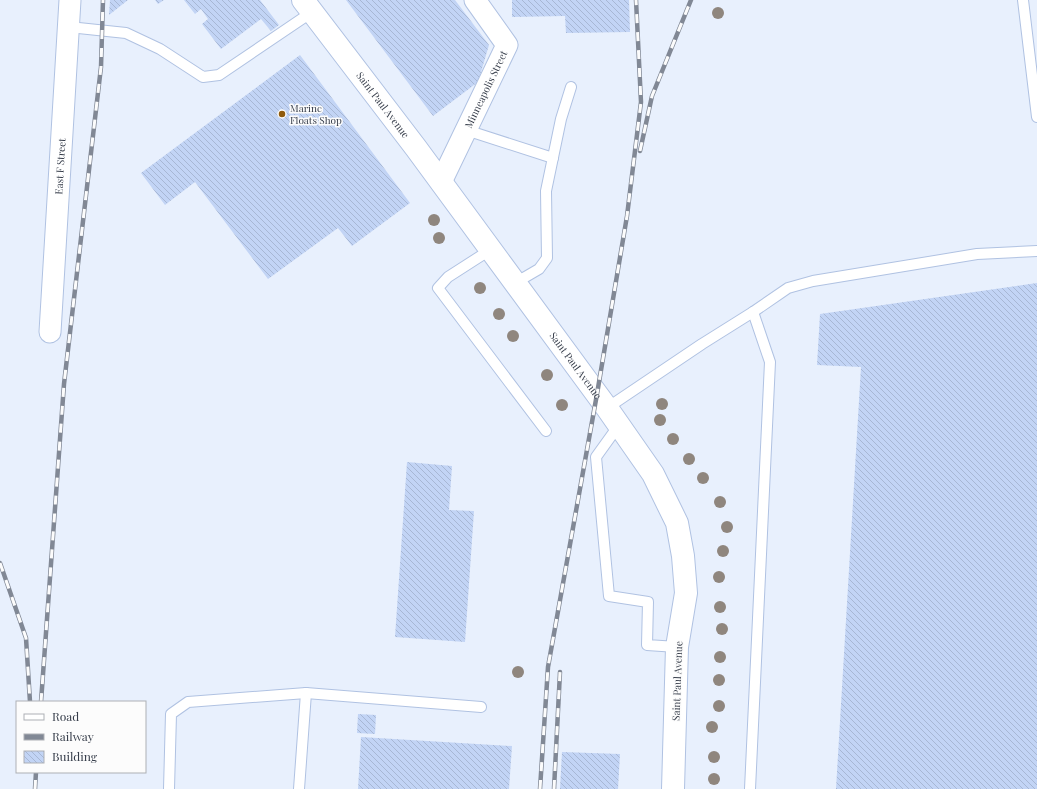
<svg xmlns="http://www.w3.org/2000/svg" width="1037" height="789" viewBox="0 0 1037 789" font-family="'Playfair Display',serif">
	<defs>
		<pattern id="building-back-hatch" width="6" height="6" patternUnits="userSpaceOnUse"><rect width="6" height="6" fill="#c2d4f5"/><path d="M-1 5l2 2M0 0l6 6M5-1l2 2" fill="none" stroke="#a7b7d4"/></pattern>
	</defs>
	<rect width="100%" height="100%" fill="#e8f0fd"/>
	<g fill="url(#building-back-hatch)">
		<polygon points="110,0 128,0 109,15"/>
		<polygon points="155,0 164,0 158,4"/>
		<polygon points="184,0 260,0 279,25 271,31 261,19 221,49 202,24 208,19 201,9 195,14"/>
		<polygon points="346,0 455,0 489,45 478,82 433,116"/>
		<polygon points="512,0 629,0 630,32 566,33 565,16 512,17"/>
		<polygon points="300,55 410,203 352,246 338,228 268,279 195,182 165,205 141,173"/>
		<polygon points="1037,283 1037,789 836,789 861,367 817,365 820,314"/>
		<polygon points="407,462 452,466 449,510 474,511 465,642 395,637"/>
		<polygon points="358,714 376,715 375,734 357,733"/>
		<polygon points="361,737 512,746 509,789 358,789"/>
		<polygon points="562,752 620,754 618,789 560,789"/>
	</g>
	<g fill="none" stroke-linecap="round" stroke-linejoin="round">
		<defs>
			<g id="service">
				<polyline points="1023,0 1037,117"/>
				<polyline points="69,27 126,33 160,49 203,77 219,75 312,12"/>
				<polyline points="466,130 553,158"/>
				<polyline points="490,250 448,277 438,288 546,431"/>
				<polyline points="515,283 539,269 547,258 546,191 561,119 571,87"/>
				<polyline points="607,408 702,344 753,312 788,288 813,281 977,254 1037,251"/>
				<polyline points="619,425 596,457 609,596 648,602 647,645 677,647"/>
				<polyline points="169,789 171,714 188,702 306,693 481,707"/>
				<polyline points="299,789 306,693"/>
				<polyline points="750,789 770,362 753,312"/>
			</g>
			<g id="minor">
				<path id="s1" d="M441,182l66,-137 -32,-45"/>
				<path id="s2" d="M50,332l20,-332"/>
			</g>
			<g id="tertiary">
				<path id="s3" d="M303,0l113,148 191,260 46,66 24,49 6,33 3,37 -9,54 -4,142"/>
			</g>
		</defs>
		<use href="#service" stroke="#b0c2e2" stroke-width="12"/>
		<use href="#minor" stroke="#b0c2e2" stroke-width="23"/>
		<use href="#tertiary" stroke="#b0c2e2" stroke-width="24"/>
		<use href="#service" stroke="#fff" stroke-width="10"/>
		<use href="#minor" stroke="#fff" stroke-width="21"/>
		<use href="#tertiary" stroke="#fff" stroke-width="22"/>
		<defs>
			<g id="rail">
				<polyline points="640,151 652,96 691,0"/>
				<polyline points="0,563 26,638 30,702"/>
				<polyline points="41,702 64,384 101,67 103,0"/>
				<polyline points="35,789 36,772"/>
				<polyline points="540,789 548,667 597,394 627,216 641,102 636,0"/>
				<polyline points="554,789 560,672"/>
			</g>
		</defs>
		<use href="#rail" stroke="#818895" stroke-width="4.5"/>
		<use href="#rail" stroke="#fcfcfc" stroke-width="3" stroke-dasharray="9" stroke-linecap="butt"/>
	</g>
	<g fill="#8f867e">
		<circle cx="718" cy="13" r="6"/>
		<circle cx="434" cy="220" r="6"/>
		<circle cx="439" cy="238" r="6"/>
		<circle cx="480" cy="288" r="6"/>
		<circle cx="499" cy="314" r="6"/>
		<circle cx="513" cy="336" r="6"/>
		<circle cx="547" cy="375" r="6"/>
		<circle cx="662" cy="404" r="6"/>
		<circle cx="562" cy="405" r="6"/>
		<circle cx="660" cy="420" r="6"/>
		<circle cx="673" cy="439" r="6"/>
		<circle cx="689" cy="459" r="6"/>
		<circle cx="703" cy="478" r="6"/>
		<circle cx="720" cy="502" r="6"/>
		<circle cx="727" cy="527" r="6"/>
		<circle cx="723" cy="551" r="6"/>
		<circle cx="719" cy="577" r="6"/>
		<circle cx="720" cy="607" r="6"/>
		<circle cx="722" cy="629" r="6"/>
		<circle cx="720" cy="657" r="6"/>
		<circle cx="518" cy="672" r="6"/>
		<circle cx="719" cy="680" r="6"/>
		<circle cx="719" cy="706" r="6"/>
		<circle cx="712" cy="727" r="6"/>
		<circle cx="714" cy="757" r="6"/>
		<circle cx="714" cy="779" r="6"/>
	</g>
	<circle fill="#905b0d" stroke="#fcfcfc" stroke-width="1.5" cx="282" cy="114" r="4"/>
	<g text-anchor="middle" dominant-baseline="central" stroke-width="3" stroke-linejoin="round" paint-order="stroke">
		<g font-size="10" fill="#363d4a" stroke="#fcfcfc">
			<text stroke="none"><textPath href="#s1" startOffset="103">Minneapolis Street</textPath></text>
			<text stroke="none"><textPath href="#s3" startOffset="132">Saint Paul Avenue</textPath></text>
			<text stroke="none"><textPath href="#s2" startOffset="166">East F Street</textPath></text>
			<text stroke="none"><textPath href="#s3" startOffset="456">Saint Paul Avenue</textPath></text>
			<text transform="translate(677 681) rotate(-88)">Saint Paul Avenue</text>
		</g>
		<g font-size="10" fill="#363d4a" stroke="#fcfcfc" text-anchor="start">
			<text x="290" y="108">Marine<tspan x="290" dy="12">Floats Shop</tspan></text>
		</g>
	</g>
	<rect x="16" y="701" width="130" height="72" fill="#fcfcfc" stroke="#adb0b5"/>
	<rect x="24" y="714" width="20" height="6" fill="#ffffff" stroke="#adb0b5"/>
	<text x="52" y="721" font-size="12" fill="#363d4a">Road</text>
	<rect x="24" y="734" width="20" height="6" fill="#818895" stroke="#adb0b5"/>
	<text x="52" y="741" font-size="12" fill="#363d4a">Railway</text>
	<rect x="24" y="751" width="20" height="12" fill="url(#building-back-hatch)" stroke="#adb0b5"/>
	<text x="52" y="761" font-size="12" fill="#363d4a">Building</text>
</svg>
